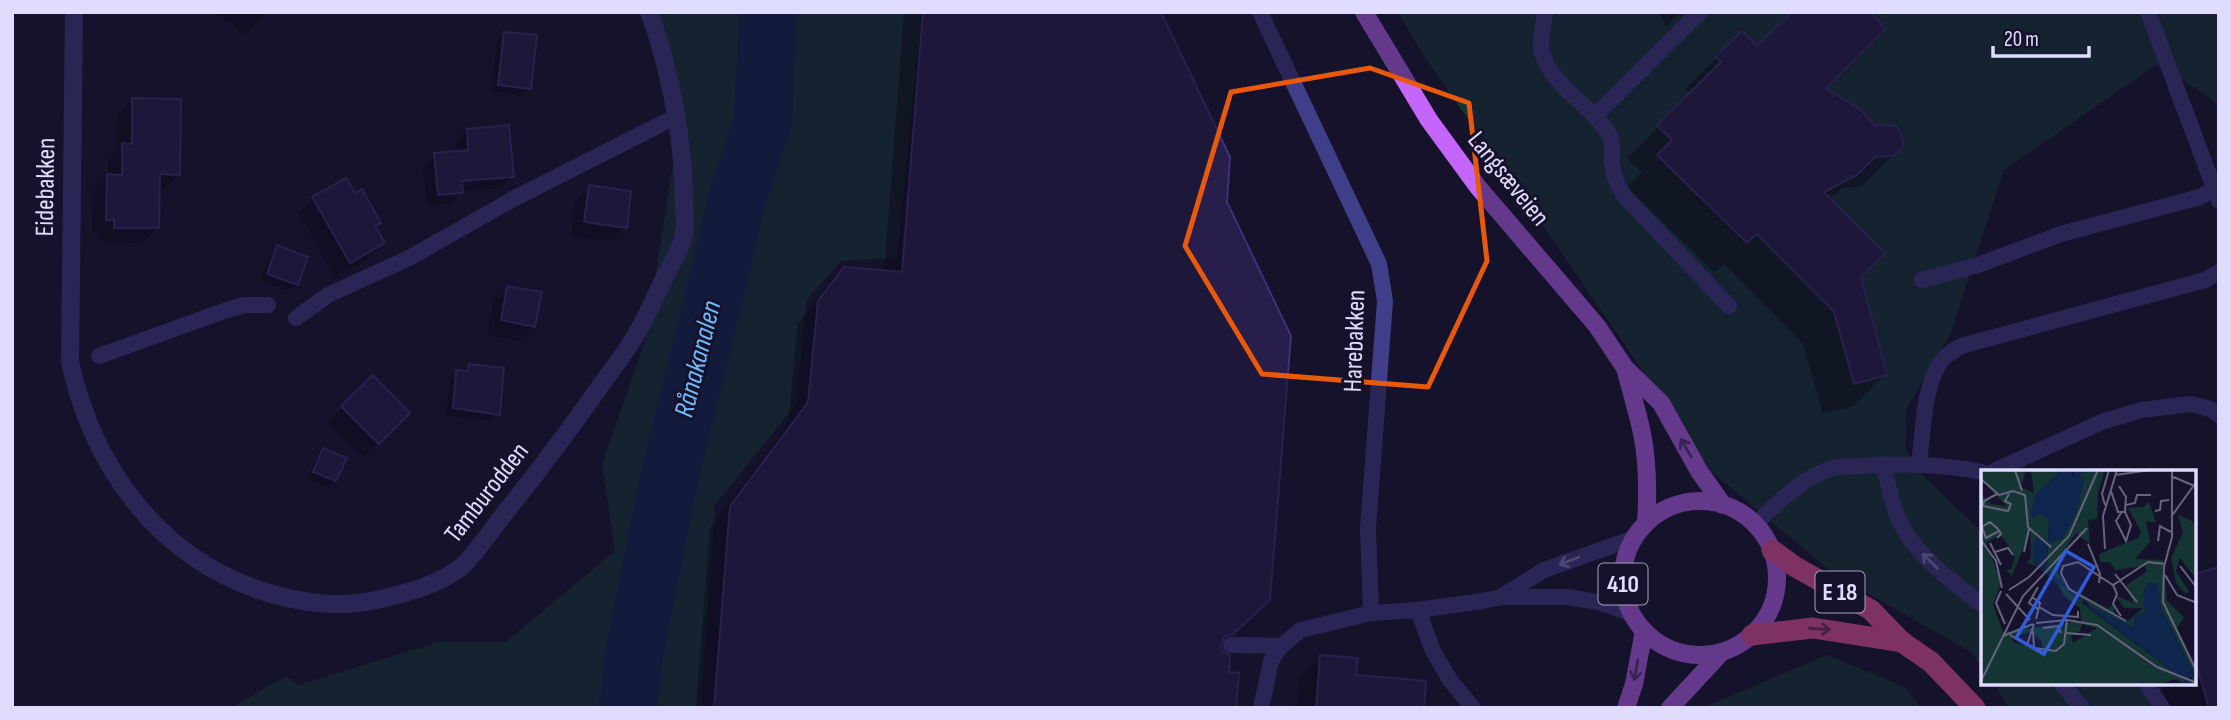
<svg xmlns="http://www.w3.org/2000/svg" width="2231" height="720" viewBox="0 0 2231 720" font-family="'Sofia Sans Condensed',sans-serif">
	<rect width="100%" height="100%" fill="#16122b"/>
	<g fill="#153534">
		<polygon points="644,12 922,12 897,258 841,261 807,300 796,404 715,505 701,708 231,708 286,676 298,685 439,642 506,642 615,551 602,464 646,338 675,149"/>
		<polygon points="1398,12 2219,12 2219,119 2215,102 2159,63 2004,170 1950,335 1907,408 1905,449 1925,478 1982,532 1982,668 1971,652 1834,574 1712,472 1539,220 1423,55"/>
		<polygon points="1827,655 1905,687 1921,708 1702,708"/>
		<polygon points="1993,683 2143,683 2169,708 2009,708"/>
	</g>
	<g fill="#0007">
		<polygon points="214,12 266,12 245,35"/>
		<polygon points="904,12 1159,12 1225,202 1247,620 1219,646 1235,708 696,708 710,528 788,424 798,323 824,290 845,269 884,272"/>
		<polygon points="1659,12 1681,12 1666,27"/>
		<polygon points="1742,33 1757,49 1823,89 1901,147 1861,187 1842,188 1829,200 1859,277 1886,374 1854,406 1823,414 1803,344 1724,264 1715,273 1627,187 1642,173 1627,158 1691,95 1685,89"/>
		<polygon points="504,34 529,88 522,95 492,92 497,41"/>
		<polygon points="133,100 179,174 164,189 158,189 157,228 142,243 100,242 100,234 92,234 93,191 108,176 108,160 117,151 118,115"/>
		<polygon points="467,130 512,176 500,188 462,192 450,204 427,206 423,167 435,155 456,153 455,142"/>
		<polygon points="590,187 625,228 610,242 571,237 575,202"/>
		<polygon points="313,199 379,223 374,228 383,243 368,258 335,277 299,213"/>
		<polygon points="278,248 297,284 289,291 261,281 270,255"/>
		<polygon points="508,288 534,326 519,341 487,335 493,302"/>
		<polygon points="470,366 498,414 491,421 446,415 450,379 457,372 463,372"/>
		<polygon points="373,378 407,413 363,457 328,422"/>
		<polygon points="324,450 335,480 328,488 307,479 317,457"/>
		<polygon points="2194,489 2200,491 2194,511"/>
		<polygon points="2194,575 2219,708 2168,708 2161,683 2194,683"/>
		<polygon points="1320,657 1354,677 1423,708 1290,708 1298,702 1300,678"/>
	</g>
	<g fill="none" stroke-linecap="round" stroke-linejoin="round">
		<polyline stroke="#0e264e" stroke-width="58" points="628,708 635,649 670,474 720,273 737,199 763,120 768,12"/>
	</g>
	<g fill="#271e4c" stroke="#3e3177" stroke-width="2">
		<polygon points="923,12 1161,12 1230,157 1227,202 1291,336 1270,600 1232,635 1225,636 1221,644 1222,651 1230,655 1229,672 1239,673 1236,708 714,708 730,506 808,402 818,301 844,267 902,272"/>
		<polygon points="1792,12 1870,12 1886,29 1826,88 1862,111 1874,125 1897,126 1904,142 1902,148 1894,156 1875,157 1857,175 1824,192 1885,253 1861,277 1887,375 1854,384 1834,312 1757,234 1747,243 1657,155 1672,140 1657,125 1721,62 1715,57 1742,31 1757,46"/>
		<polygon points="504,32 537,35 531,89 498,85"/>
		<polygon points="132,98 181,99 180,175 160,174 159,228 114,228 114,220 106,220 107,174 122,175 122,143 132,144"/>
		<polygon points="509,125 514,177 462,181 463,193 438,195 434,153 468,150 467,129"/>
		<polygon points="346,178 355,193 362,189 381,223 375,226 385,243 350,263 312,197"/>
		<polygon points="589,185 631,191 627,228 584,222"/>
		<polygon points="277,245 308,257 298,285 267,274"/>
		<polygon points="507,286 542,292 535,327 501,320"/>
		<polygon points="469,364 504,368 500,415 453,408 456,370 468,371"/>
		<polygon points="373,375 410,413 379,444 341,406"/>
		<polygon points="323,448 347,458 336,481 313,472"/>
		<polygon points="2219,567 2219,708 2209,708 2194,657 2194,574"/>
		<polygon points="1320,655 1358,658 1356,675 1426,681 1424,708 1316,708"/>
	</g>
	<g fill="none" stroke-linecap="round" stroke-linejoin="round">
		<g stroke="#413e89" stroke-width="16">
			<polyline points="1260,12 1379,264 1385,301 1368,528 1371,613"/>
			<path d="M1545,12c-1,11 -4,23 -4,33 2,37 52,60 69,91 4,7 1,19 2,27 1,14 6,24 14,35l103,108"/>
			<polyline points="2148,12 2219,201"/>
			<polyline points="1595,116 1700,12"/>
			<polyline points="1922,280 1978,265 2061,234 2200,197 2215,189"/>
			<polyline points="296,318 328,295 409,258 515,198 675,117"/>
			<polyline points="99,356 224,311 244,305 268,305"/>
			<path d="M1883,464c5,18 8,37 15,54 17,38 53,62 84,87"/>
			<path d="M1919,464c4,-29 4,-76 21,-101 5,-8 13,-12 21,-17l244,-66 14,-8"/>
			<polyline points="1992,472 2104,421 2142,410 2191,404 2210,409 2219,415"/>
			<path d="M1755,525c20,-21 50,-49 78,-57 8,-2 18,-1 27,-2 41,-3 82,-2 122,6"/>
			<polyline points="1502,596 1544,570 1634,538"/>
			<polyline points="1418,610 1433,651 1450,680 1473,708"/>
			<polyline points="1231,645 1281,646"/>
			<polyline points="2061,683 2082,708"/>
			<polyline points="2146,683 2162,708"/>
			<polyline points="1261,708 1271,661 1281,646 1301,630 1371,613 1418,610 1482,601 1502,597 1567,597 1598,602 1630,613"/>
		</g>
		<path stroke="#413e89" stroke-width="18" d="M74,12l-4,350c24,109 92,200 202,232 40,11 73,14 113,4 25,-6 54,-14 75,-30 12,-9 33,-40 44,-54 34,-42 66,-85 97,-129 12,-17 26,-34 36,-52 10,-17 17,-35 26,-52 6,-14 19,-32 21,-48 2,-9 0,-19 0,-28 0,-62 -13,-135 -35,-193"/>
		<g stroke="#c466fc" stroke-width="18">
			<polyline points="1364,12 1429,120 1478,187 1597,326 1625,368 1661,403 1699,471 1723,505"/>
			<path d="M1625,368c6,22 12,43 17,65 6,30 6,60 4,90"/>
			<circle cx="1700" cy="578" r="77"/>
			<polyline points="1626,708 1634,684 1644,631"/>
			<polyline points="1670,708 1721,653"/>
		</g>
		<g stroke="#fc5aa8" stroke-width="21">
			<polyline points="1772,550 1794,566 1871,610 1902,642 1931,662 1975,708"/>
			<polyline points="1752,635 1813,628 1902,642"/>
		</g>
	</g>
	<defs><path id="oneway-shaft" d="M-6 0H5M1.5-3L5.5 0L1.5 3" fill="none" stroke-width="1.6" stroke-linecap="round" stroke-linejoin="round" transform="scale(1.75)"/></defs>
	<g stroke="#643889">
		<use href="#oneway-shaft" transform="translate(1686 448) rotate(-120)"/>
		<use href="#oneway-shaft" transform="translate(1636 670) rotate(100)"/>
	</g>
	<g stroke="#8985be">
		<use href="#oneway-shaft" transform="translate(1569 561) rotate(159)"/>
		<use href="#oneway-shaft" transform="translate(1930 561) rotate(-135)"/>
	</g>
	<use stroke="#7d3263" href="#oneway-shaft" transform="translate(1820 629) rotate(4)"/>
	<path d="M0 0H2231V720H0ZM1370,68l99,35 18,158 -59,126 -166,-13 -77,-128 46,-154z" fill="#16122b" fill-opacity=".55" fill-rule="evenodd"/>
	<path fill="none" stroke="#e8590c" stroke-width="5" stroke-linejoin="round" d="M1370,68l99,35 18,158 -59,126 -166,-13 -77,-128 46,-154z"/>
	<g text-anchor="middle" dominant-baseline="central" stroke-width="6" stroke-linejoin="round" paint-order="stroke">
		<g fill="#16122b" stroke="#a39fbf" stroke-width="2">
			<rect x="1598.5" y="563.5" width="49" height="41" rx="5"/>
			<rect x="1815.5" y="571.5" width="49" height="41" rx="5"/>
		</g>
		<g font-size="24" font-weight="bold" fill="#e0dcfe">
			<text x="1623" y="584">410</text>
			<text x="1840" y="592">E 18</text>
		</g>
		<g font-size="26" fill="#e0dcfe" stroke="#16122b">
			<text transform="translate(1508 179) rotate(51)">Langsæveien</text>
			<text transform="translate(46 187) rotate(-89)">Eidebakken</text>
			<text transform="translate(1355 341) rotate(-88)">Harebakken</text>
			<text transform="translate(487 493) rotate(-52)">Tamburodden</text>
		</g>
		<g font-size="28" font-style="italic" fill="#6dbafc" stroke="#16122b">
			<text transform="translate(698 359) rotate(-76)">Rånakanalen</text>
		</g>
	</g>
	<g transform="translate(1981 470)">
		<rect width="215" height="215" fill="#16122b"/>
		<path d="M0,0h45l-5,17 13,6 -3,-23h31l-26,24 -6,21 10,-1 9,5 -1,22 -15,2v19l13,10 2,-29 35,-57 -4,-13 26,-3 -7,22 -1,27 -9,1 2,24 -14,-11 -9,13 -9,27 15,17 36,19 4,-5 3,13 12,4 15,-13h-19l-9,-13 18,8 -7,-18 20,-13v-6l-31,4 -5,-8h-10l-1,-8 39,-16 3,-7 -13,-23 15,-1 6,-5 7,21 -10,-2 4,21 -15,17 28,1 4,41 17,16 -7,11 19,43v14l-7,-2 5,-9 -33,-66 -4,-24 -13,6 1,22 -10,5 -2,10 -40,-18 -9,-10 -2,4 103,78 -1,4 -7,-6 -23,7 -173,-1v-191l10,10 16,2 -26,-26zM49,62l1,25 -4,6 10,3 21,18 6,12 16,12 1,13 -78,11 -10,-27 8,-22 -15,-41 14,-6 6,6 9,15 -4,12 -5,1 6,6zM101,154l15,4 -24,15 -2,-7 9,-5zM51,161l10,11 1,8 -30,-8 -1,-4zM197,45l14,6 4,8v50l-16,-21 -4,13 13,21 -3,2 -10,-11 -5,-25 12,-26z" fill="#153534" fill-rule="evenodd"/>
		<path d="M81,0h9l3,10v-10h19l-15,5 6,6 -7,30 -15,28 -14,4 -2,29 -13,-10v-19l4,-7 11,5 1,-22 -9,-5 -7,4 -3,-3 6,-21zM168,112l8,2 4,25 33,65 -6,6 4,5h-8l1,-4 -104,-80 52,26 2,-10 10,-5 -2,-18z" fill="#0e264e"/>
		<path fill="none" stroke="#0e264e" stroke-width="3.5" d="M66,102l34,27"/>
		<path fill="none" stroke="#67637f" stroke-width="2" d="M34,0l7,21M191,0v67l-8,30 -1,35 34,70M134,5l36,-5M190,6l26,11M0,9l18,16 14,-4 12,4 3,32 23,20M130,21l7,21h7l1,-15 -7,-11M16,24l-13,7 -1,5 25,5 3,-7 -6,-3 4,-7M124,35l-3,-11 7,-24M145,35l9,-2 2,-8h14M174,41l5,-1 1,-9 8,-1M140,43l-5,8 10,20 5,-16 -6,-13M190,47l26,-36M16,68l4,-4 -1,-2 -3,-4 -7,-6 -8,5 4,11 13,-7M0,70l15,21 6,27M177,71l2,-15 11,6M9,73l11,22M107,74l12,30 -1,9M124,79l-2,-33 14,-46M14,82l13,-4 5,7M43,82l5,-23M199,96l17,22M134,104l22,28M184,105l12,20 20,8M132,115l4,9 -4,10 8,12M57,117l-9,16 9,6M28,120l20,-13 40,-41 29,-66M20,121l-5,12 9,21M25,124l24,26M51,127l8,6 -4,16M58,137l14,8 25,2v-6M145,151l-57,-32 -8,-16 2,-7 15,-4 35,23 35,-23 17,2M55,153l31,-3 30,5 60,42 40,16M62,158l15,-2 3,7M52,161l1,17 22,3 8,-7 3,-24M85,163l25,2M29,165l17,10 7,-21M22,166l30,-12M0,211l42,-85 64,-68"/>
		<path fill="#305cdc" fill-opacity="0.15" stroke="#305cdc" stroke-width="3.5" d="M85,81l28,16 -50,87 -28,-16z"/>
		<rect width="215" height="215" fill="none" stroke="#e0dcfe" stroke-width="3.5"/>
	</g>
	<rect width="2231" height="720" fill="none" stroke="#e0dcfe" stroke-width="28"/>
	<path d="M1993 46v10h96v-10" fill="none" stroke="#e0dcfe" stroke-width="3.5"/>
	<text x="2004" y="46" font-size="21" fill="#e0dcfe" stroke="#16122b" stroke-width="5" paint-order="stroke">20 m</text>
</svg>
